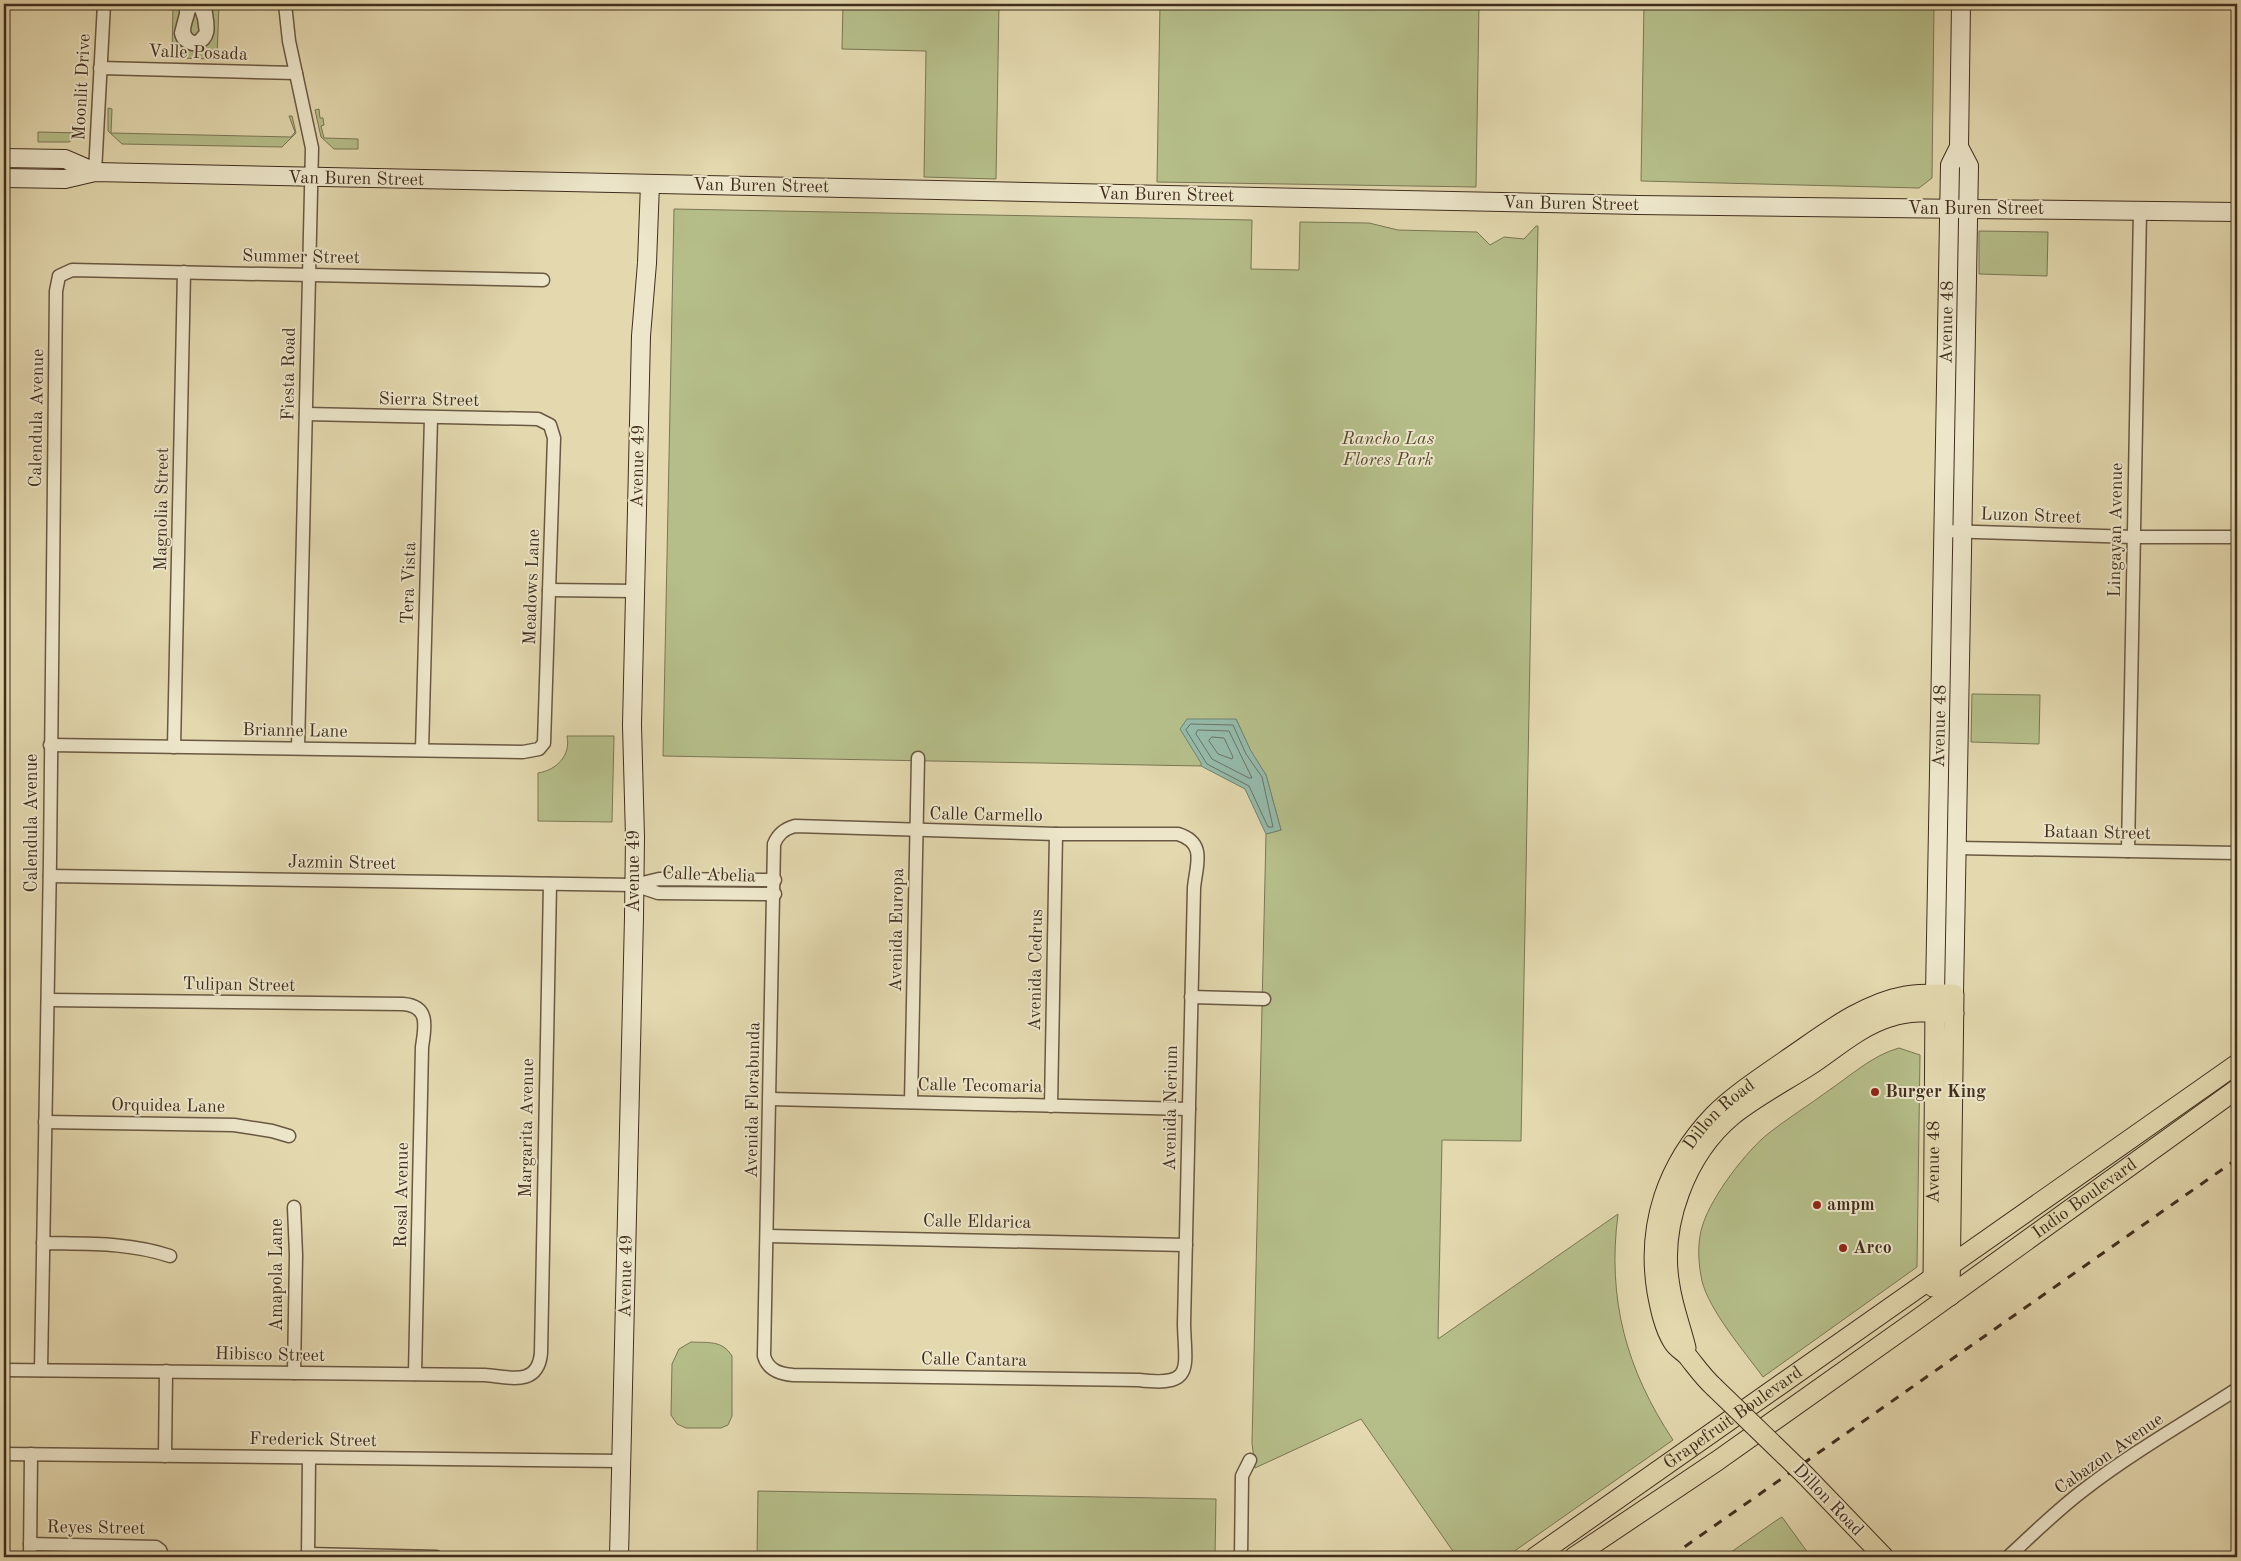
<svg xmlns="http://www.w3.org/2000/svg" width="2241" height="1561" viewBox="0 0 2241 1561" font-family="'Old Standard TT',serif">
	<rect width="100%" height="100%" fill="#e3d8ae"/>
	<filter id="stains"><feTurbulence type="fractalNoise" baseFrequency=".004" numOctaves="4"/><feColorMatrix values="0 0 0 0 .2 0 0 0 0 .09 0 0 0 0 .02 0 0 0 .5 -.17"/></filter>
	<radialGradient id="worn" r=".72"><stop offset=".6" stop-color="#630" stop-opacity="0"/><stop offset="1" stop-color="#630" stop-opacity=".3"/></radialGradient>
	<g fill="#b5be89" stroke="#7b7654">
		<polygon points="173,4 219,4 217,59 172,58"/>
		<polygon points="843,4 999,4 996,179 924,177 926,51 842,49"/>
		<polygon points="1160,4 1479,4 1476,187 1157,182"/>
		<polygon points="1644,4 1934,4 1932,178 1919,188 1641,181"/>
		<polygon points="108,108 112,109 111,133 291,137 295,132 289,116 292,116 296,133 282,147 122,144 108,131"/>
		<polygon points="83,109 85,109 84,133 69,142 38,142 38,132 82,133"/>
		<polygon points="319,109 320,118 323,118 324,125 321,126 324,138 358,139 358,149 334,149 321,137 315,110"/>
		<path d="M674,209l578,11 -1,49 48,1 1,-48 69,1 29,7 79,2 13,13 14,-8 20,2 12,-13h2l-17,915 -79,-1 -4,199 180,-125c-11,85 8,155 55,226l-167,117h-49l-96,-138 -106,49 -3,-25 14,-609 15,-4 -15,-55 -15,-23 -15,-33 -35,47 -538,-10z"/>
		<polygon points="1979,231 2048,232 2047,276 1979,274"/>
		<polygon points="1972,694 2040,695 2039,744 1971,742"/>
		<path d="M567,736h47l-2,86 -74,-1v-48c19,-3 33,-18 29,-37z"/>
		<path d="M1899,1048l21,7 -3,212 -154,110c-19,-26 -54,-67 -61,-96 -4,-18 -5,-40 1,-57 9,-28 43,-73 66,-91 19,-15 40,-28 59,-42 22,-15 45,-36 71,-43z"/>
		<path d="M691,1342c18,1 31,-2 41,14v60l-4,9 -7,3h-35l-9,-4 -6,-9 1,-51 7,-15z"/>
		<polygon points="758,1491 1216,1499 1215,1557 757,1557"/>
		<polygon points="1782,1517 1811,1557 1724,1557 1777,1520"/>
	</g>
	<polygon fill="#95baaa" stroke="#738272" points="1187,719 1236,719 1251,751 1266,775 1281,830 1266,834 1245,789 1201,766 1201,763 1180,729"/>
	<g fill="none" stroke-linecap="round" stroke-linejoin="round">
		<g stroke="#6b7464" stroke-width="1">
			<polygon points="1191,724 1233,725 1246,754 1262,777 1273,827 1268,827 1249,786 1207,764 1186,730"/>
			<polygon points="1198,730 1229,731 1252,778 1249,778 1212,759 1196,734"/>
			<polygon points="1212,737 1224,738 1233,757 1232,759 1218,754 1209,741"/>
		</g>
		<defs>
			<g id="street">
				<path d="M186,4v10l-5,19c1,6 6,10 12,11v-2c-16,-7 -6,-20 -4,-33l7,-5 4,2 4,12 2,15 -6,7 -4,2v2c19,-7 9,-26 9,-40"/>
				<polyline points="285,4 289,41 312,148 298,748"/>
				<polyline points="100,68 296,73"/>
				<polyline points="95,172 104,4"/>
				<polyline points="1944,531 2134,537 2237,537"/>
				<polyline points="549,590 635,591"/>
				<polyline points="50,745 523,752 539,749 544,743 554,438 550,425 538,419 306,414"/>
				<polyline points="174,747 184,272"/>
				<polyline points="422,750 431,418"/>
				<path d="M795,826l261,8h122c29,9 18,31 16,54l-10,436c1,44 11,63 -45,56l-346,-5c-14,-1 -25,-5 -29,-19l10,-512c4,-10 10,-15 21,-18z"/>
				<polyline points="1957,848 2237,853"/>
				<polyline points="2128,851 2140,211"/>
				<polyline points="50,876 634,885 659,879 775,880"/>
				<polyline points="634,885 658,893 775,894"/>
				<polyline points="1191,997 1264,999"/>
				<path d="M48,1000l355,4c27,2 22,23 19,43l-7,327"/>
				<polyline points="771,1099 1189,1109"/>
				<polyline points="911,1102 918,758"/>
				<polyline points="1051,1106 1056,834"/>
				<polyline points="45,1122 234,1125 272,1131 289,1136"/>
				<polyline points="768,1236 1186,1245"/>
				<path d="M43,1243c43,1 85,-1 127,13"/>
				<path d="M4,1370l481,5c24,2 53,12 56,-22l9,-469"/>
				<polyline points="41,1370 50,860 56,291 59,276 72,270 543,280"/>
				<polyline points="294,1373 296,1255 294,1207"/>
				<polyline points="4,1454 622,1461"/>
				<polyline points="165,1456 166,1371"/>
				<polyline points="30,1544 156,1547 160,1550 163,1557"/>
				<polyline points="308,1554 436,1557"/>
				<polyline points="30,1557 31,1454"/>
				<polyline points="308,1557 309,1458"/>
				<polyline points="1241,1557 1242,1476 1250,1460"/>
				<path d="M2008,1557c25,-23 49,-47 77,-68 48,-37 101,-67 152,-100"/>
			</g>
			<g id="secondary">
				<polyline points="4,158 65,159 95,172"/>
				<polyline points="4,178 65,179 95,172 1638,205 2237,212"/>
				<path id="s1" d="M1935,994l15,-829 9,-18 2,-143"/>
				<polyline points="1954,994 1969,166 1959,147"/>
				<polyline points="619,1557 634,917 635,837 632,725 641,336 647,263 650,184"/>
			</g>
			<g id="primary">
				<path id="s2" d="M1933,1287l2,-287"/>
				<path d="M1686,1348c-5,-21 -13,-41 -16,-62 -11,-61 16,-132 63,-171 24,-19 51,-33 76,-49 26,-17 51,-40 81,-49 20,-7 43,-5 64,-4"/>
				<path id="s3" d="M1714,1387c-10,-9 -17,-19 -25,-29 -4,-6 -12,-9 -16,-16 -9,-14 -13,-34 -16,-50 -11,-67 10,-128 57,-177 21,-21 48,-38 72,-55 37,-25 75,-56 119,-64 17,-3 33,-2 49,-2l-4,302"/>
				<polyline points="1805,1475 1884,1557"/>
				<path id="s4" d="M1535,1557l702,-493"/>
				<path id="s5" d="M1574,1557l143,-96 202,-143 318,-229"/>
			</g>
		</defs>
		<use href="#street" stroke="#6a5842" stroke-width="15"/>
		<use href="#secondary" stroke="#412e1e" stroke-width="20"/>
		<use href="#primary" stroke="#412e1e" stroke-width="21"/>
		<use href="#street" stroke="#ede6ca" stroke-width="12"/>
		<use href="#secondary" stroke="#ede6ca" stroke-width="18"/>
		<use href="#primary" stroke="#e3d8ae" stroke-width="19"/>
		<polyline stroke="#412e1e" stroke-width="3" stroke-dasharray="9 9" stroke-linecap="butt" points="1670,1557 2237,1159"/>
		<defs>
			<polyline id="primary-bridge" points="1714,1387 1805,1475"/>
		</defs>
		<use href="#primary-bridge" stroke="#412e1e" stroke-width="21" stroke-linecap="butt"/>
		<use href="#primary-bridge" stroke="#e3d8ae" stroke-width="19"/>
	</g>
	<g fill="#8f2418" stroke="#ede6ca" stroke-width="2">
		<circle cx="1875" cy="1092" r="5"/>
		<circle cx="1817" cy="1205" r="5"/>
		<circle cx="1843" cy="1248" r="5"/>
	</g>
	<g text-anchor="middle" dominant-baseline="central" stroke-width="4" stroke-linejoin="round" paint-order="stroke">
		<g font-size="18" fill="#412e1e" stroke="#ede6ca">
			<text transform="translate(198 53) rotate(2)">Valle Posada</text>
			<text transform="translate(82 87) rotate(-87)">Moonlit Drive</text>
			<text transform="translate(356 179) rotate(1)">Van Buren Street</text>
			<text transform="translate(761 186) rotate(1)">Van Buren Street</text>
			<text transform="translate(1166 195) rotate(1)">Van Buren Street</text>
			<text transform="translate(1571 204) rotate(1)">Van Buren Street</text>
			<text x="1976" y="209">Van Buren Street</text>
			<text transform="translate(301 257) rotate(1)">Summer Street</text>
			<text stroke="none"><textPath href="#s1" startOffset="672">Avenue 48</textPath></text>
			<text transform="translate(289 374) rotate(-89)">Fiesta Road</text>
			<text transform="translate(429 400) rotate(1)">Sierra Street</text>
			<text transform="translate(37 418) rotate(-89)">Calendula Avenue</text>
			<text transform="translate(638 466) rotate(-89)">Avenue 49</text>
			<text transform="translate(162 509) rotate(-89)">Magnolia Street</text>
			<text transform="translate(2031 516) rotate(2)">Luzon Street</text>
			<text transform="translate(2116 530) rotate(-89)">Lingayan Avenue</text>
			<text transform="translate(409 583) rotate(-88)">Tera Vista</text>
			<text transform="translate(532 587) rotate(-88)">Meadows Lane</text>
			<text stroke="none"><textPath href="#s1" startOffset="268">Avenue 48</textPath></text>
			<text transform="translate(295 731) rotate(1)">Brianne Lane</text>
			<text transform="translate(986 815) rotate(1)">Calle Carmello</text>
			<text transform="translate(32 823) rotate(-90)">Calendula Avenue</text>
			<text transform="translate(2097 833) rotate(1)">Bataan Street</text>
			<text transform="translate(342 863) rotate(1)">Jazmin Street</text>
			<text transform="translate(634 871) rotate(-90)">Avenue 49</text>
			<text transform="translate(709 875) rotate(2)">Calle Abelia</text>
			<text transform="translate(897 930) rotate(-89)">Avenida Europa</text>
			<text transform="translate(1036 970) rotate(-89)">Avenida Cedrus</text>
			<text transform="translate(239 985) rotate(1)">Tulipan Street</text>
			<text transform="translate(980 1086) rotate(1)">Calle Tecomaria</text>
			<text transform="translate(753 1100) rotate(-89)">Avenida Florabunda</text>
			<text transform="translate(168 1106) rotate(1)">Orquidea Lane</text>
			<text transform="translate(1171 1108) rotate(-89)">Avenida Nerium</text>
			<text stroke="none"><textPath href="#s3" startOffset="311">Dillon Road</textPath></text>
			<text transform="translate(527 1128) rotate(-89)">Margarita Avenue</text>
			<text stroke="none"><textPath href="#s2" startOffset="125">Avenue 48</textPath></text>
			<text transform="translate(402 1195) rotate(-89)">Rosal Avenue</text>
			<text stroke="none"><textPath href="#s5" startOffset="624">Indio Boulevard</textPath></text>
			<text transform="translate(977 1222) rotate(1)">Calle Eldarica</text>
			<text transform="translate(277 1275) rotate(-90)">Amapola Lane</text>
			<text transform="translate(626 1276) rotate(-89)">Avenue 49</text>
			<text transform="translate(270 1355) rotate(1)">Hibisco Street</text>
			<text transform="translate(974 1360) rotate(1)">Calle Cantara</text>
			<text stroke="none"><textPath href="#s4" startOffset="242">Grapefruit Boulevard</textPath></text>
			<text transform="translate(313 1440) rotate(1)">Frederick Street</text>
			<text transform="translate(2109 1454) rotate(-35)">Cabazon Avenue</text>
			<text transform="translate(1828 1500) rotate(46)">Dillon Road</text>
			<text transform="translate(96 1528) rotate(1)">Reyes Street</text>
		</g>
		<g font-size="18" font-style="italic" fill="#584b33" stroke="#ede6ca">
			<text x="1388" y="439">Rancho Las<tspan x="1388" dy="21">Flores Park</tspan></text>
		</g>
		<g font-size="18" font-weight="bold" fill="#412e1e" stroke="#ede6ca" text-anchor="start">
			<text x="1885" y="1092">Burger King</text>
			<text x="1827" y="1205">ampm</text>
			<text x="1853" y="1248">Arco</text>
		</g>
	</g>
	<rect width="2241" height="1561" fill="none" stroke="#e3d8ae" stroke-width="20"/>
	<rect x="5" y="5" width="2231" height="1551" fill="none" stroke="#412e1e" stroke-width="2.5"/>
	<rect x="10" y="10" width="2221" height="1541" fill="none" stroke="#412e1e"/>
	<rect width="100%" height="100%" filter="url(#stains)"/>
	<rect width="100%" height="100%" fill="url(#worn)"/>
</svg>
